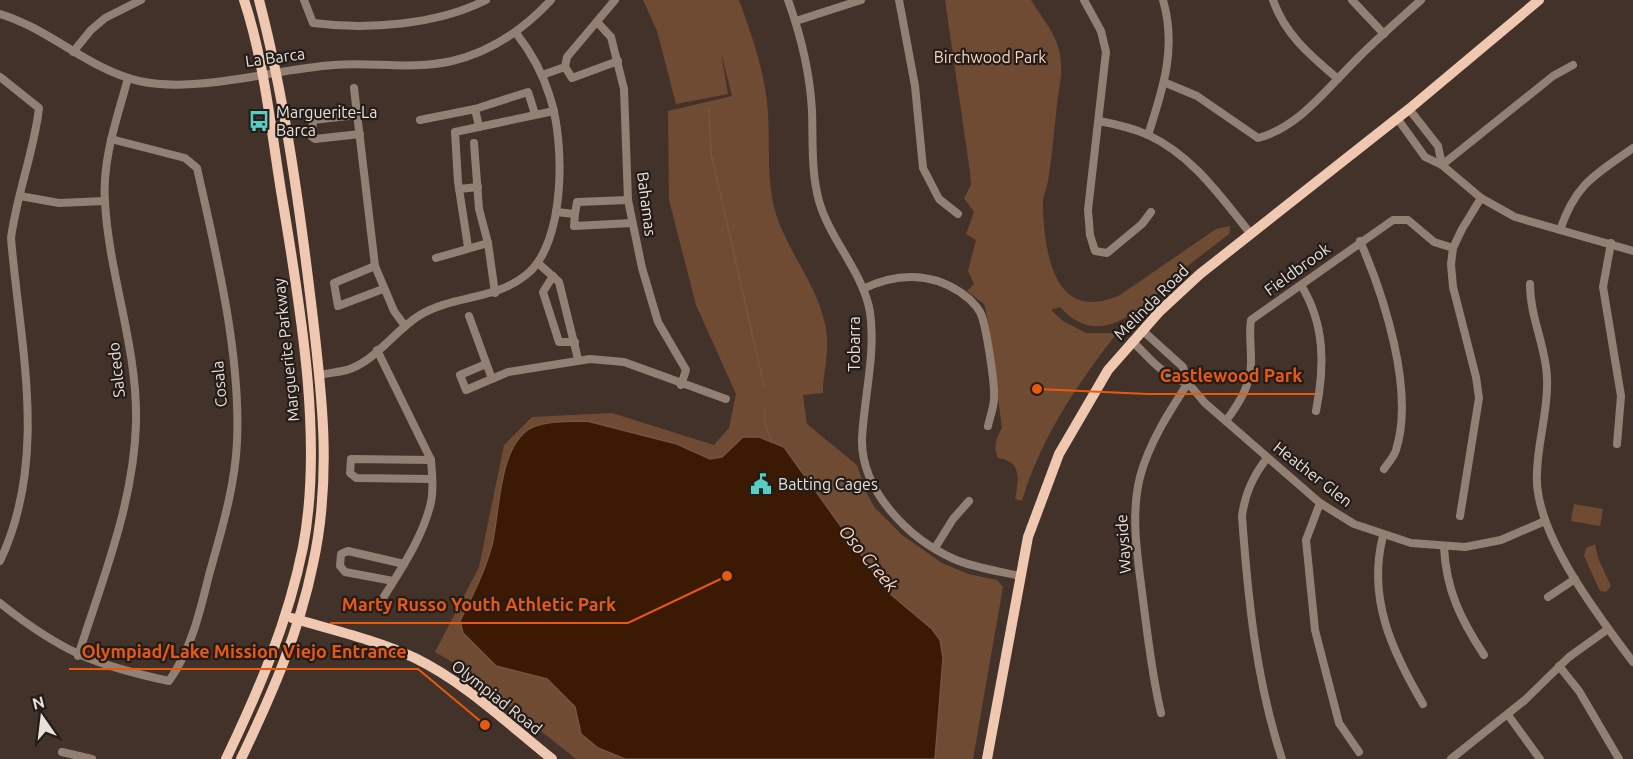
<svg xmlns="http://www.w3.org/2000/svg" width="1633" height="759" viewBox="0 0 1633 759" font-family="Ubuntu,sans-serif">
	<rect width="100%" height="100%" fill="#423229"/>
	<g fill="#704b34">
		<path d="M643,0h96c12,33 24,67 28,102 4,34 -1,67 6,101 10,44 43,78 52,121 6,24 -2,46 -2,69l-20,2 4,29 50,41 9,27 9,16 27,27 40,28 26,11 29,6 6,7 -30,172h-397l-117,-93 -24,-14 44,-85 25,-122 28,-28 80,-4 102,32 15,-17 7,-34 -40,-89 -27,-105 -1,-89 64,-15 -11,-44 7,42 -52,10 -19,-73z"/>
		<path d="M945,0h86c18,29 32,40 30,76 -6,35 -7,70 -13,105 -2,9 -6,18 -5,27 2,48 12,116 77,87l96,-66 14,-3 -1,8c-19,15 -39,29 -57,46 -32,28 -71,72 -112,27l-9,3 12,11 23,12h31c-39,50 -77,106 -95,168l-7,-2c4,-19 7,-38 -17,-41 -5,-12 -2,-19 4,-30l-1,-8 -15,-109 -2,-7 -17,-13 7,-7 -6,-13 8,-31 -10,-6 8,-22 -10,-14 7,-13 -1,-13z"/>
		<polygon points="1574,504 1603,509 1600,526 1571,521"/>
		<polygon points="1595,544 1598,558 1611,586 1606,592 1600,591 1584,556 1586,548"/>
	</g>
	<path fill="#3c1902" stroke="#705543" stroke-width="1.5" d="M587,421l90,23 33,15 12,-2 21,-20h16l25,10 104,145 44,37 8,11 3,18 -8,101h-310l-27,-11 -17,-14 -6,-27 -28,-28 -51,-13 -33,-33 -3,-12c12,-24 25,-50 32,-76 8,-34 6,-95 37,-116 14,-9 41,-7 58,-8z"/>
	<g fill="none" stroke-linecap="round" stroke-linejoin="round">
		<g stroke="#705543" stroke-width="2">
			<polyline points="709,109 711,153 764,386"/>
			<polyline points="765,408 765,424 772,442"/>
		</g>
		<g stroke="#938074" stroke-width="8">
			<path d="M304,0l9,23c54,7 124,2 173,-23"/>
			<path d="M788,0c13,36 22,72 24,111 1,30 -1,61 7,90 11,39 44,71 51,111 6,42 -6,85 -8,127 -1,52 47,100 92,120 21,9 44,12 66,17"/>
			<polyline points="899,0 915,86 923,168 939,199 958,214"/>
			<polyline points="1084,0 1101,31 1106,52 1088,210 1090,235 1095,251 1107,253 1142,224 1151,212"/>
			<path d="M1273,0c12,35 38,56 65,79"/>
			<polyline points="1352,0 1384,34"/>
			<path d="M0,14c50,15 88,55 139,67 58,13 135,-12 195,-16 39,-3 79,5 118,-4 39,-9 72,-32 99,-61"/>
			<polyline points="796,21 861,0"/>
			<polyline points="598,23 611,37 624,89 628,200 642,268 658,322 686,370 681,385"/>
			<polyline points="73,52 91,30 105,18 141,0"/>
			<polyline points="565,67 572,78 618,61"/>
			<polyline points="542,75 565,67 567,57 615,0"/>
			<path d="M0,77l39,31c-5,44 -22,85 -28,130 9,108 38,220 -11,323"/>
			<path d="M1166,83l31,13 61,42c42,-11 71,-52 101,-81 20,-20 41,-38 62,-57"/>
			<polyline points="354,88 375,266 394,311 405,326"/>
			<polyline points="475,109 479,127"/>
			<polyline points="1409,109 1438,146 1442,165"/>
			<polyline points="357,115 313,120 312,137 315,139 360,134"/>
			<polyline points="1397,118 1425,157 1442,165 1481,198 1515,217 1633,251"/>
			<polyline points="420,120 475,109 528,92 535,114"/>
			<path d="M1099,121c16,3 34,7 49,14 44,20 73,62 102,98"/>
			<path d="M1148,135c15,-46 29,-87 15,-135"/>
			<polyline points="474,143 479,209 488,243 495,293"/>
			<polyline points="1442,165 1553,76 1573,65"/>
			<polyline points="459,189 478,187"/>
			<polyline points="20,196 59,203 104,201"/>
			<polyline points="556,212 575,214 574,226 632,223"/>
			<polyline points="575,214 577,202 628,200"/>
			<path d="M1560,230c16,-47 35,-55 73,-82"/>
			<path d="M1360,241c24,55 55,150 36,209 -2,7 -8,13 -12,19"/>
			<polyline points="1611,243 1603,287 1621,396 1617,444"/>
			<polyline points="468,247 458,182 455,132 554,111"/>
			<polyline points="436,258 488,243"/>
			<polyline points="538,263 559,282 578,359"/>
			<polyline points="375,266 334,283 338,306 383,289"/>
			<polyline points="553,276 543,292 559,342 575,342"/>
			<path d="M1530,284c0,34 16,62 17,94 2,35 -12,70 -10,105 3,57 62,134 96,179"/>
			<path d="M1301,285c24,39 24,81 15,126"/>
			<path d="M863,289c32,-16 67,-17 97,3 8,6 15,11 20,20 6,11 15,72 14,86 0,9 -4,19 -6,28"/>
			<polyline points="469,316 492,379"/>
			<polyline points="1142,330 1183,367 1188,383 1205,403 1320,503 1354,524 1411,543 1465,547 1501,540 1545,521"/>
			<path d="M1132,341c19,18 30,35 56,42"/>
			<path d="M377,350l54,110c1,13 3,28 0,42 -8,36 -32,70 -51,101"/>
			<polyline points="486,364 460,375 466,390 508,372 590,359 624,362 726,399"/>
			<path d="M320,375c9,-2 19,-3 27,-5 29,-9 48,-40 73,-55 34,-20 75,-15 106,-40 40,-31 39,-133 24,-178 -7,-23 -19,-45 -34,-64"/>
			<path d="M1226,421c14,-19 26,-38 25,-62 0,-14 -2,-26 0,-39l142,-100h15l26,22 19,6"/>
			<path d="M1267,458c-14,18 -22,35 -25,58 6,83 14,164 40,243"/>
			<polyline points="431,460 351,459 350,473 356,478 432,479"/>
			<polyline points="1320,503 1306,540 1315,630 1339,723 1359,752"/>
			<polyline points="1460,516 1479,398 1476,377 1453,287 1451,264 1453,248 1462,229 1481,198"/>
			<path d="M1383,536c-16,62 9,115 40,168"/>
			<path d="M1444,547c2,43 17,73 40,108"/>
			<polyline points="935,548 953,519 969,501"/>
			<polyline points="393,581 345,572 340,566 341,554 348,551 404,564"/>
			<polyline points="1548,597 1575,579"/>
			<path d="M0,603c60,48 94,62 169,78 22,-31 31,-69 40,-106 12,-43 26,-88 28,-133 4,-88 -21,-189 -40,-274l-12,-10 -74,-19"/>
			<path d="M78,656c24,-76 56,-153 58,-233 2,-75 -27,-147 -31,-221 -3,-43 12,-83 23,-124"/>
			<polyline points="1559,666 1579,691 1619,759"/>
			<path d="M1161,713c-9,-37 -13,-75 -18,-113 -5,-41 -13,-83 -3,-123 9,-34 29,-65 48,-94"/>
			<polyline points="1508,715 1540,759"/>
			<polyline points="62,752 92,759"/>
			<polyline points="1451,759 1525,700 1569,657 1608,629"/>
		</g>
		<g stroke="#f0c8b1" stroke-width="10">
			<path d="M292,618c41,12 84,22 123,40 51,25 93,66 137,101"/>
			<path d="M226,759c33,-69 62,-137 77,-212 21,-109 -4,-247 -22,-356 -10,-62 -17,-131 -37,-191"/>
			<path d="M241,759c30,-63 58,-126 72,-195 20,-91 8,-179 -3,-270 -12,-98 -26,-198 -51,-294"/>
			<polyline points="987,759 1028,537 1059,454 1108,370 1160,311 1200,274 1409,109 1539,0"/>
		</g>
	</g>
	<defs>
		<symbol id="bus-bare" viewBox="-9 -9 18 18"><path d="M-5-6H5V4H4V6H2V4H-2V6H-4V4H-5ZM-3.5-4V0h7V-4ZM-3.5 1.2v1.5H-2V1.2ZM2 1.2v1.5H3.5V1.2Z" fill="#56cec3" stroke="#231c18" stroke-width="2.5" paint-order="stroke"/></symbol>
		<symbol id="civic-bare" viewBox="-9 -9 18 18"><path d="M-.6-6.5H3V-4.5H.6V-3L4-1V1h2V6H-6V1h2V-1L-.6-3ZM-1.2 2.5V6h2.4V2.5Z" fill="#56cec3" stroke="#231c18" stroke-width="2.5" paint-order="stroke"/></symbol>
	</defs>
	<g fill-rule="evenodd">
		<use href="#bus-bare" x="244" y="106" width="30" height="30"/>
		<use href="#civic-bare" x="746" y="469" width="30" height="30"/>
	</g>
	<g text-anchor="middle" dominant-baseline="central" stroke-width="4.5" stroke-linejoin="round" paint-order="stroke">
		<g font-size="16" fill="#eae0da" stroke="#231c18">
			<text transform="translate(275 57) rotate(-8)">La Barca</text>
			<text transform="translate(647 204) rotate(83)">Bahamas</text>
			<text transform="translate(1297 269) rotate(-36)">Fieldbrook</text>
			<text transform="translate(1151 302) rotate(-45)">Melinda Road</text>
			<text transform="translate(854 344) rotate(-90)">Tobarra</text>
			<text transform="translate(286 350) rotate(-96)">Marguerite Parkway</text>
			<text transform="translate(116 370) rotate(-96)">Salcedo</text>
			<text transform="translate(219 384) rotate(-95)">Cosala</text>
			<text transform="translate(1313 474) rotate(38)">Heather Glen</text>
			<text transform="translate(1123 544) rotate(-94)">Wayside</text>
			<text transform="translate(497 697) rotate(38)">Olympiad Road</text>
		</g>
		<g font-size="16" fill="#fdd3bc" stroke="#231c18">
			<text x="990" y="57">Birchwood Park</text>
		</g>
		<g font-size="16" fill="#eae0da" stroke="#231c18" text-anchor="start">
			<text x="276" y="112">Marguerite-La<tspan x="276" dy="18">Barca</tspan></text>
			<text x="778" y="484">Batting Cages</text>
		</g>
		<g font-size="18" font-style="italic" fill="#fcd2ba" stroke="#231c18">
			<text transform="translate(869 558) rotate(50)">Oso Creek</text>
		</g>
	</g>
	<path fill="none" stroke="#e8590c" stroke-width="2" d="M1037 389L1148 394H1315M727 576L628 623H330M485 725L418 669H69"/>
	<g fill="#e8590c" stroke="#231c18" stroke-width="2">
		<circle cx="1037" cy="389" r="6"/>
		<circle cx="727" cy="576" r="6"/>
		<circle cx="485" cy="725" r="6"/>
	</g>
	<g font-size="18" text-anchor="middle" font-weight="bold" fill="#e8590c" stroke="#231c18" stroke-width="4.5" stroke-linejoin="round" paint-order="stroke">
		<text x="1231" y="382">Castlewood Park</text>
		<text x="479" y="611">Marty Russo Youth Athletic Park</text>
		<text x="244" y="658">Olympiad/Lake Mission Viejo Entrance</text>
	</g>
	<g transform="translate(42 717) rotate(346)" stroke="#231c18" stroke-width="4.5" paint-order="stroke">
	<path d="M0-4.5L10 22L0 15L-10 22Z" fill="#eae0da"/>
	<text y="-9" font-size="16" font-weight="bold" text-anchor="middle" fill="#eae0da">N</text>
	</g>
</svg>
